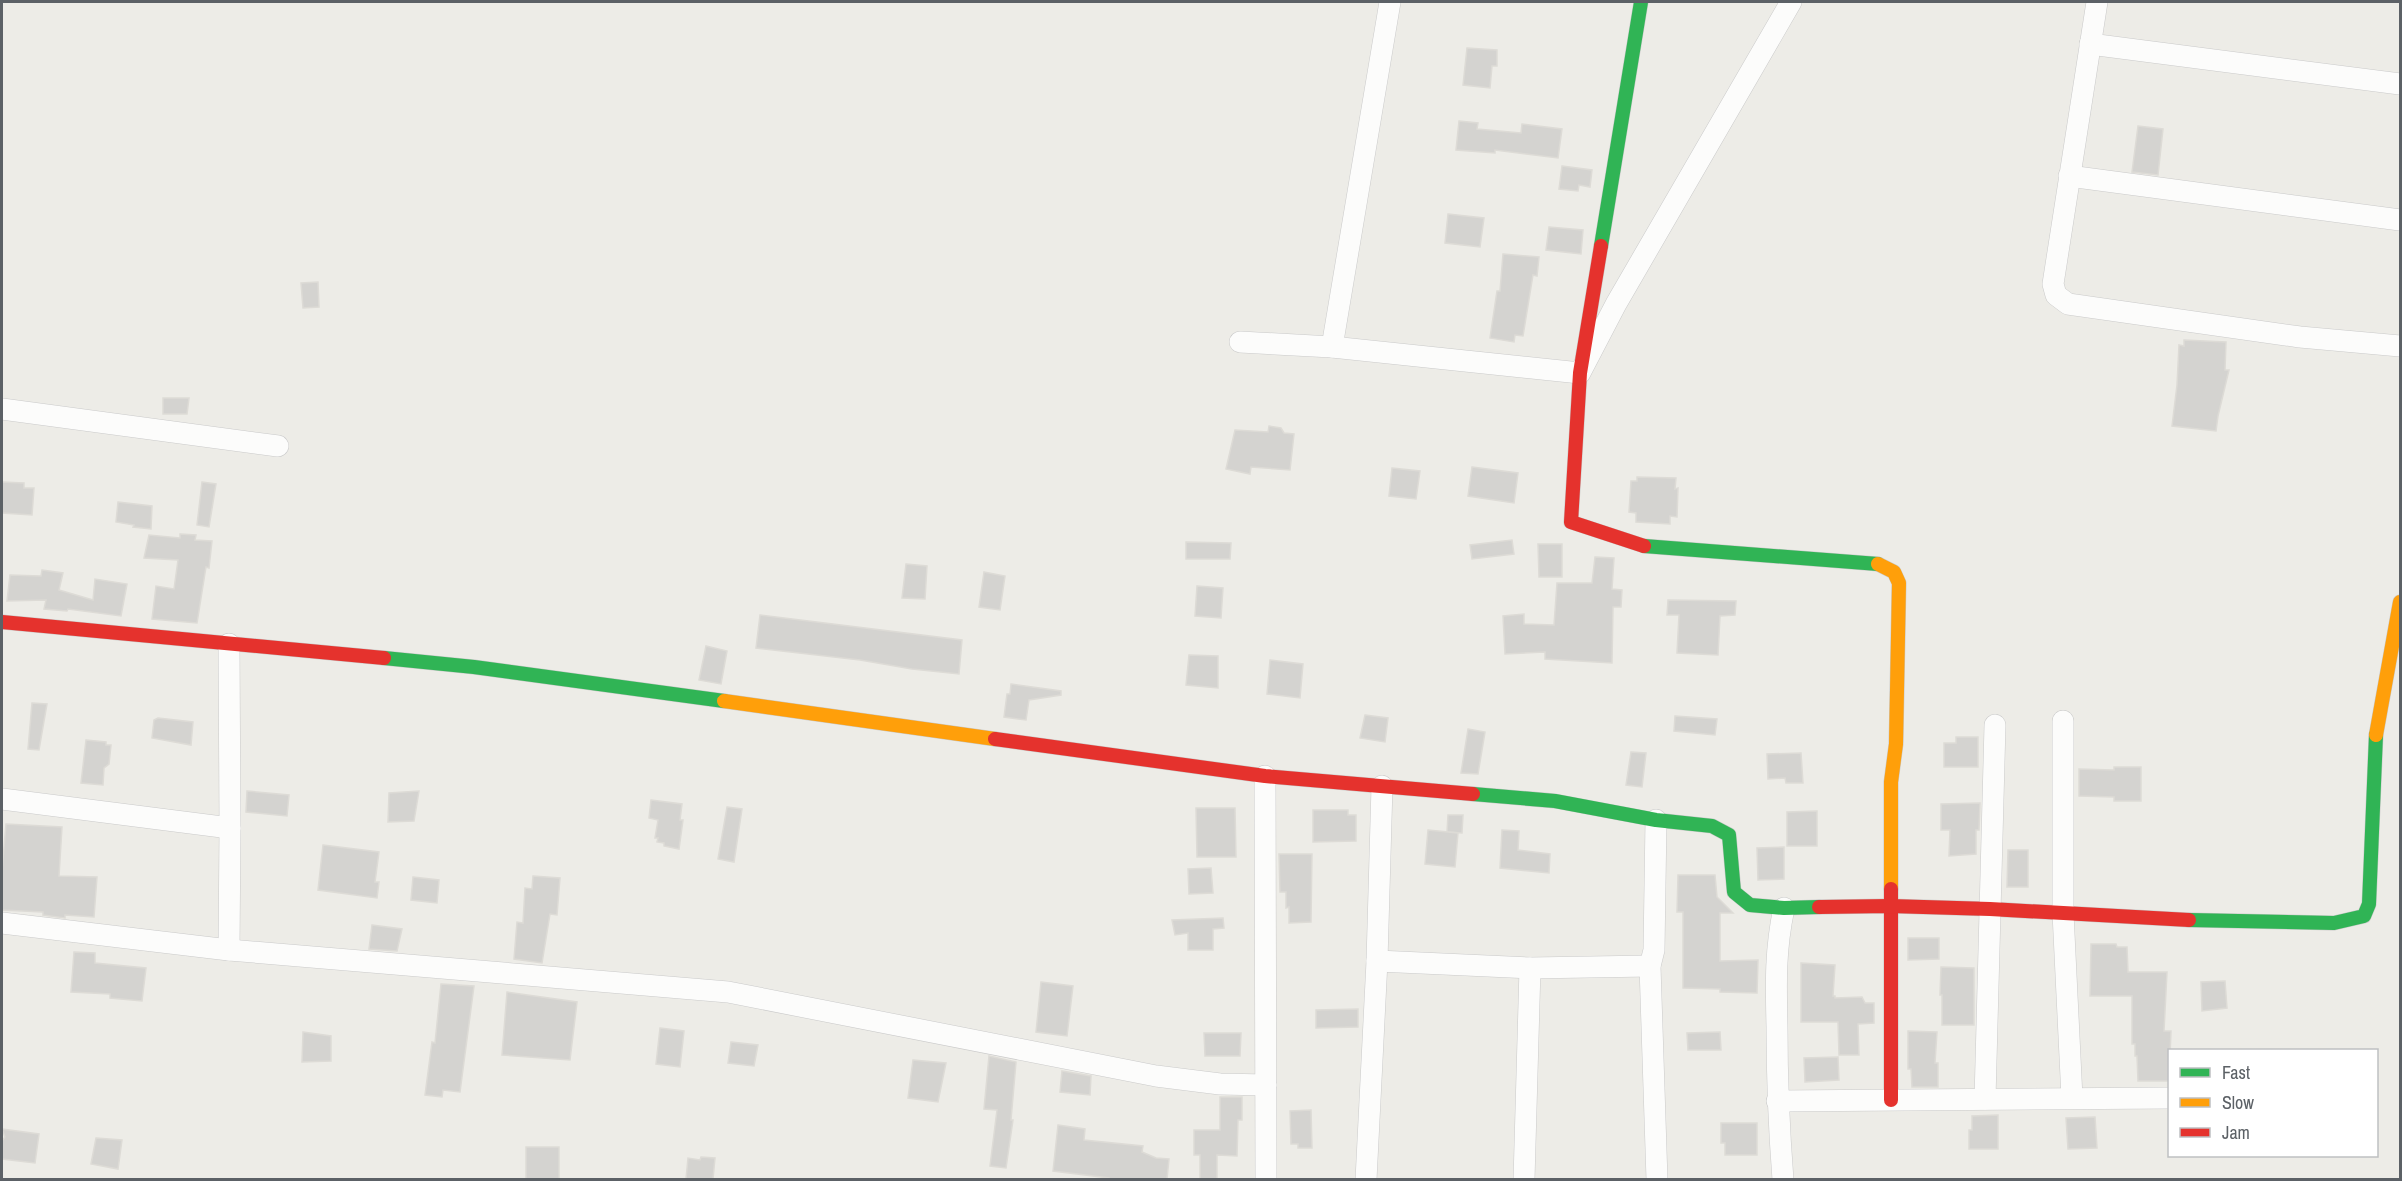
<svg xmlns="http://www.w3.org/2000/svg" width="2402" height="1181" viewBox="0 0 2402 1181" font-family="'Archivo Narrow',sans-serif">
	<rect width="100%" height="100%" fill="#edece7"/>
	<g fill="#d4d3d0" stroke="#dddbd6" stroke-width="1.5">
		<polygon points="1467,48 1497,50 1497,66 1492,66 1490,88 1463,85"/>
		<polygon points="1459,121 1478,123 1477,129 1521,133 1522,124 1562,129 1558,158 1495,150 1495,153 1456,150"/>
		<polygon points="2138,126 2163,129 2158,175 2132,172"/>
		<polygon points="1562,166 1592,170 1590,187 1579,185 1578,191 1559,189"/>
		<polygon points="1448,214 1484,218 1480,247 1445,243"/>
		<polygon points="1549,227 1583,230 1581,254 1546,250"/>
		<polygon points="1503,254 1539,257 1537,276 1533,275 1523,336 1515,335 1514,342 1490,338 1497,291 1500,291"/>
		<polygon points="318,282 319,307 303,308 301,283"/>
		<polygon points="2184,340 2226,342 2225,370 2229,370 2218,416 2216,431 2172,426 2177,385 2179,345 2184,346"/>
		<polygon points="163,398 189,398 187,414 163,414"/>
		<polygon points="1269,426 1281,428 1284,433 1294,434 1290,470 1251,467 1250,474 1226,469 1235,430 1268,432"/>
		<polygon points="1472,467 1518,473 1514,503 1468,496"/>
		<polygon points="1392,468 1420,471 1416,499 1389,496"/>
		<polygon points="1637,477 1676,478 1675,489 1678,488 1677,517 1670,516 1670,524 1636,522 1636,513 1629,512 1631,481 1637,481"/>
		<polygon points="2,482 24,483 24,488 34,488 32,515 2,513"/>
		<polygon points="202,482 216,484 209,527 197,525"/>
		<polygon points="118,502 152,506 151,529 133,527 134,525 116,522"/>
		<polygon points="180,534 196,535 195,540 212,541 209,568 206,567 197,623 152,619 156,586 174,589 178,560 144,558 149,535 180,538"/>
		<polygon points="1512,540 1514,554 1472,559 1470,545"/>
		<polygon points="1186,542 1231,543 1230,559 1186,559"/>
		<polygon points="1538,544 1562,544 1562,577 1539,577"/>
		<polygon points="1595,557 1614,558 1612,589 1622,590 1621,607 1613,607 1612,663 1545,659 1545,652 1505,654 1503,616 1524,614 1524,624 1554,625 1557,583 1592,583"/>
		<polygon points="906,564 927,566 925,599 902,598"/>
		<polygon points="42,570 63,573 59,590 93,600 95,579 127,584 121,616 68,609 67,611 44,609 46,600 7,601 10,575 41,576"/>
		<polygon points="984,572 1005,576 1000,610 979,607"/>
		<polygon points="1197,586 1223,588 1221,618 1195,616"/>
		<polygon points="1668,600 1736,601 1735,615 1720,616 1718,655 1677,653 1679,615 1667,615"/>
		<polygon points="760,615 962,640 959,674 912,669 860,660 756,648"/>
		<polygon points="706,646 727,651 721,684 699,680"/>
		<polygon points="1189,655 1218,656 1218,688 1186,685"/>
		<polygon points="1270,660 1303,664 1300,698 1267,694"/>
		<polygon points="1011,684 1061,691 1061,695 1029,700 1026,720 1004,717 1007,694 1010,694"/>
		<polygon points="32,703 47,704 39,750 28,749"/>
		<polygon points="1365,715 1388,718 1385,742 1360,738"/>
		<polygon points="1675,716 1717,719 1715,735 1674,731"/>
		<polygon points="158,718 193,722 191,745 152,738 154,720"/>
		<polygon points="1468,729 1485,732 1478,774 1461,773"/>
		<polygon points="1956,737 1978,737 1978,767 1944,767 1944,743 1956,743"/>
		<polygon points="86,740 106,742 106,745 111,745 109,764 104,768 103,785 81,783"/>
		<polygon points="1631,752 1646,753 1642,787 1626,785"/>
		<polygon points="1801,753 1803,783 1786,783 1785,778 1768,779 1767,754"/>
		<polygon points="2114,767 2141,767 2141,801 2114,801 2114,797 2079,796 2079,769 2114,770"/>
		<polygon points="247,791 289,795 287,816 246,812"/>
		<polygon points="419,791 414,821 388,822 389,793"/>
		<polygon points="651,800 682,804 680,820 683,820 679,849 664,846 664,843 657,842 658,838 655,838 658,820 649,818"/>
		<polygon points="1980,803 1979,830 1976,830 1976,854 1949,856 1950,830 1941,830 1941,804"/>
		<polygon points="727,807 742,809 734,862 718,859"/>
		<polygon points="1196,808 1235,808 1236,857 1197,857"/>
		<polygon points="1313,810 1348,810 1348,815 1356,815 1356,841 1313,842"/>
		<polygon points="1817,811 1817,846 1787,846 1787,812"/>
		<polygon points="1448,815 1463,815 1462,833 1447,832"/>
		<polygon points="6,824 62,827 59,876 97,877 94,917 65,915 65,918 43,915 43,912 2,910 2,870"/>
		<polygon points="1428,830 1458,833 1455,867 1425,864"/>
		<polygon points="1502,830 1519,831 1518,850 1550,854 1549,873 1500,868"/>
		<polygon points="323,845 379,852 375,882 379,882 377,898 318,890"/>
		<polygon points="1784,847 1784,879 1758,880 1757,848"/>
		<polygon points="2008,850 2028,850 2028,887 2007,887"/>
		<polygon points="1279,854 1312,854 1311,922 1289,923 1289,907 1286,908 1286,892 1280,892"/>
		<polygon points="1211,868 1213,893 1189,894 1188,869"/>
		<polygon points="1678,875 1715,875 1717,897 1733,913 1720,913 1720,961 1758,960 1757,993 1720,992 1720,989 1683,988 1683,912 1677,912"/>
		<polygon points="533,876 560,878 557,915 550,914 542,963 514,959 517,922 523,923 525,888 532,889"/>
		<polygon points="413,877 439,880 437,903 411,900"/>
		<polygon points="1223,918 1224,928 1213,929 1213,950 1188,950 1188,933 1175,935 1172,920"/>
		<polygon points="372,925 402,929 397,951 369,949"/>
		<polygon points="1908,938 1939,938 1939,959 1908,960"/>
		<polygon points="2091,944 2116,944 2117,947 2127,947 2128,972 2167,972 2164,1031 2171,1031 2169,1081 2138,1081 2137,1056 2135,1056 2135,1044 2132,1044 2132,996 2090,996"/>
		<polygon points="74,952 95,953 95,963 146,968 142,1001 110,998 110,994 71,992"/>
		<polygon points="1801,963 1835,965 1833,996 1835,996 1835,998 1862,997 1865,1003 1874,1003 1874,1023 1858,1024 1859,1055 1839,1055 1838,1022 1801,1022"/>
		<polygon points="1941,967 1974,968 1974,1025 1942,1025 1942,995 1940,995"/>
		<polygon points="2225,981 2227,1008 2202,1011 2201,982"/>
		<polygon points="1041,982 1073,986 1067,1036 1036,1032"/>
		<polygon points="441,984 474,986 460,1092 443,1090 442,1097 425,1095 432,1042 435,1043"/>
		<polygon points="507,992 577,1002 570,1060 502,1055"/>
		<polygon points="1358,1009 1358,1027 1316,1028 1316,1010"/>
		<polygon points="660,1028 684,1031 680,1067 656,1064"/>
		<polygon points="1908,1031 1937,1032 1935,1063 1938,1063 1938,1087 1912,1087 1911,1069 1908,1069"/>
		<polygon points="303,1032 331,1036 331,1061 302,1062"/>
		<polygon points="1720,1032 1721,1050 1688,1050 1687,1033"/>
		<polygon points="1204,1033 1241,1033 1240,1056 1205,1056"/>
		<polygon points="731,1042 758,1045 754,1066 728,1063"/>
		<polygon points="989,1056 1016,1062 1011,1120 1013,1120 1006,1168 990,1166 997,1110 984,1109"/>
		<polygon points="1838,1057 1839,1080 1805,1082 1804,1058"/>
		<polygon points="913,1060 946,1063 938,1102 908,1098"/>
		<polygon points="1062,1071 1091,1076 1090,1095 1060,1092"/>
		<polygon points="1220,1097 1242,1097 1242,1120 1238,1120 1237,1156 1217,1155 1217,1179 1200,1179 1200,1155 1194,1155 1194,1130 1220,1130"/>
		<polygon points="1311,1110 1312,1148 1298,1148 1298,1144 1291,1144 1290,1111"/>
		<polygon points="1998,1115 1998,1149 1969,1149 1969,1130 1972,1130 1972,1116"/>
		<polygon points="2095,1117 2097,1148 2068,1149 2066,1118"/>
		<polygon points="1721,1123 1757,1123 1757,1155 1725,1155 1725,1143 1721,1143"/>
		<polygon points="1058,1125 1085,1129 1084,1140 1143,1146 1142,1152 1156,1158 1169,1159 1167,1179 1109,1179 1109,1178 1053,1171"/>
		<polygon points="2,1129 39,1134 35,1163 2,1159 2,1141 5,1137"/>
		<polygon points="96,1138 122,1140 118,1169 91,1164"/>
		<rect x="526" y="1147" width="33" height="32"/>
		<polygon points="701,1157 715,1158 713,1179 686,1179 688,1158 700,1160"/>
	</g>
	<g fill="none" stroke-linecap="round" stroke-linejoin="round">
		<defs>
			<g id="street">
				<polyline points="2097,2 2053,284 2056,295 2068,304 2300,337 2400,346"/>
				<polyline points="2090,44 2400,84"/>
				<polyline points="2069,176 2400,220"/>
				<polyline points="1240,342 1332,347 1580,373 1616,304 1791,2"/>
				<polyline points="1332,347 1390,2"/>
				<polyline points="2,409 278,446"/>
				<polyline points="2063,721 2063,913 2072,1098"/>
				<polyline points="1265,776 1266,1180"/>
				<polyline points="2,799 230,828 229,644"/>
				<polyline points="1656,820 1654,950 1650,966 1657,1180"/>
				<polyline points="2,923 229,950 728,992 1156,1076 1220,1084 1266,1085"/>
				<polyline points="229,950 230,828"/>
				<polyline points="1377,961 1530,968 1650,966"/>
				<polyline points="1985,1099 1995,725"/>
				<polyline points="1777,1101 2170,1098"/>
				<polyline points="1366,1180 1377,961 1382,786"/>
				<polyline points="1524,1180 1530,968"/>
				<path d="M1783,1180c-4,-51 -6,-102 -6,-153 -1,-43 -2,-77 7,-119"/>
			</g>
			<g id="fast">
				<polyline points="1601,246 1641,2"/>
				<polyline points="1644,546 1878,564"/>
				<polyline points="384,658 474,667 724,701"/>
				<polyline points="1473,794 1555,801 1656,820 1712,826 1729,835 1734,892 1750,905 1784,908 1819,907"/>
				<polyline points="2189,920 2334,923 2364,916 2369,904 2376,735"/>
			</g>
			<g id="slow">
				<polyline points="1878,564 1894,572 1899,583 1896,744 1891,782 1891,889"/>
				<polyline points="724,701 995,739"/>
				<polyline points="2376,735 2400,602"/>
			</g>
			<g id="jam">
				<polyline points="1601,246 1580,373 1571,522 1644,546"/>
				<polyline points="2,622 384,658"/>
				<polyline points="995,739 1265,776 1473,794"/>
				<polyline points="1891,889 1891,1100"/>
				<polyline points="1819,907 1890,906 1990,909 2189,920"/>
			</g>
		</defs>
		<use href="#street" stroke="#cacaca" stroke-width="22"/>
		<use href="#fast" stroke="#c9c9c8" stroke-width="15"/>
		<use href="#slow" stroke="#c9c9c8" stroke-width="15"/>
		<use href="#jam" stroke="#c9c9c8" stroke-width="15"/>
		<use href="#street" stroke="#fcfcfb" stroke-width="21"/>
		<use href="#fast" stroke="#30b455" stroke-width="14"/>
		<use href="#slow" stroke="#ff9f0a" stroke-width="14"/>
		<use href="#jam" stroke="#e5322d" stroke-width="14"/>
	</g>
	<rect width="2402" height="1181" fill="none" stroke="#5c6166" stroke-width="6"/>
	<rect x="2168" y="1049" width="210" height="108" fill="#ffffff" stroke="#bec0c2" stroke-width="1.5"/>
	<rect x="2180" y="1068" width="30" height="9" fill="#30b455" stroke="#bec0c2" stroke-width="1.5"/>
	<text x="2222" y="1079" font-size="18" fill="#5c6166">Fast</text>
	<rect x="2180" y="1098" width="30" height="9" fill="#ff9f0a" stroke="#bec0c2" stroke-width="1.5"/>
	<text x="2222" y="1109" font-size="18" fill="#5c6166">Slow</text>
	<rect x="2180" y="1128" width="30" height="9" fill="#e5322d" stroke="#bec0c2" stroke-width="1.5"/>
	<text x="2222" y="1139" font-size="18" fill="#5c6166">Jam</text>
</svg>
